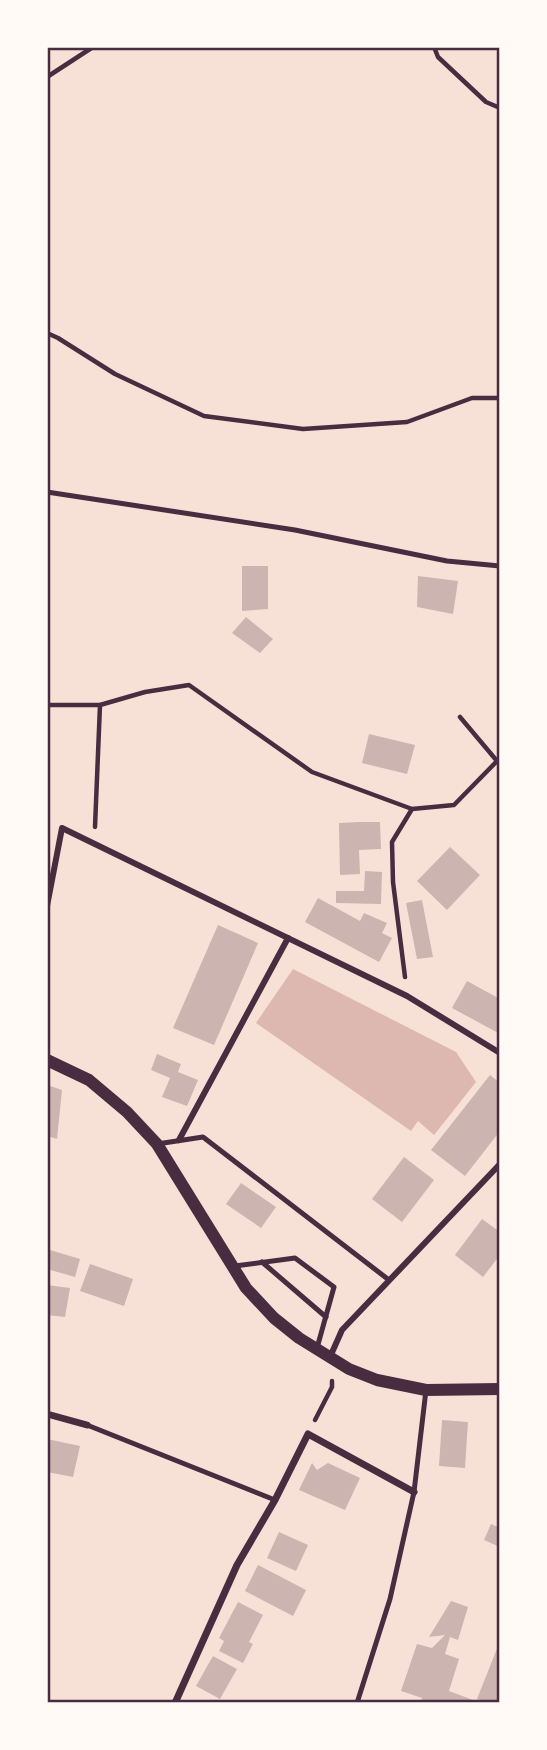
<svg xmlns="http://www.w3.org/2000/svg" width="547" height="1750" viewBox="0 0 547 1750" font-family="'DM Sans',sans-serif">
	<rect width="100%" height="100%" fill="#f7e1d7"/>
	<polygon fill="#dcb8b0" points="293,969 456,1052 476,1082 434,1135 418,1121 411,1131 256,1023"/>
	<g fill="#ccb4b1">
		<polygon points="242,566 268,566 268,609 242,611"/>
		<polygon points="418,576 458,581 453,614 417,607"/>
		<polygon points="246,617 273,639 260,653 232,633"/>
		<polygon points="369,734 415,745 407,774 362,763"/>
		<polygon points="359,822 380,822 381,849 359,850 360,874 340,875 339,823"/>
		<polygon points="450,847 480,875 447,910 417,881"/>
		<polygon points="365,871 382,872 381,904 336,903 336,891 364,891"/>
		<polygon points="318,898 360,921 364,913 387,923 382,933 392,938 379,962 305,922"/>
		<polygon points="422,900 433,957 417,959 406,903"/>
		<polygon points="218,925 258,943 214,1045 173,1028"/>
		<polygon points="467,981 500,999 500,1034 452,1008"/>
		<polygon points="157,1054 181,1064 178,1072 198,1080 187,1106 162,1097 170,1078 151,1070"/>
		<polygon points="490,1075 500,1083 500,1131 465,1176 431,1150"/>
		<polygon points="47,1085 62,1090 57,1139 47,1136"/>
		<polygon points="404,1157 434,1180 402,1222 372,1199"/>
		<polygon points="241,1183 276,1207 261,1228 226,1204"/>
		<polygon points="482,1219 500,1232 500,1255 483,1277 455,1255"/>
		<polygon points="50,1250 80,1259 75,1277 47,1269"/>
		<polygon points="90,1264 133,1279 124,1306 80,1291"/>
		<polygon points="47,1285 70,1288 65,1317 47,1315"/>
		<polygon points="442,1420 468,1422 465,1468 439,1466"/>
		<polygon points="47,1439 80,1446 73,1477 47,1472"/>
		<polygon points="312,1463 317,1470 328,1463 360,1478 345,1510 299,1490"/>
		<polygon points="491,1524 500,1528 500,1547 484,1540"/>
		<polygon points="279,1532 308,1545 296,1571 267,1558"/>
		<polygon points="258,1565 306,1590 293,1616 245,1591"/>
		<polygon points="451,1601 468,1607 458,1640 450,1637 445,1654 459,1659 449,1691 481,1703 421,1703 422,1698 401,1691 417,1644 432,1648 445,1635 429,1637"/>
		<polygon points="238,1602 263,1615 249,1642 253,1644 243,1663 219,1651 224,1641 219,1638"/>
		<polygon points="500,1641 500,1703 488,1703 477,1699"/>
		<polygon points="213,1656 237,1669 220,1699 196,1686"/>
	</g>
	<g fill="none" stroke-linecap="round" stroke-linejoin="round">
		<g stroke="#4a2c40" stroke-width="4.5">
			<polyline points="434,47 438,57 486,102 500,108"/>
			<polyline points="47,77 93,47"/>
			<polyline points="47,333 58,338 115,374 204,416 303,429 407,422 472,398 500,398"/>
			<polyline points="47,705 100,705 145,692 189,685 312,772 412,809"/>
			<polyline points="460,717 497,761"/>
			<polyline points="95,827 100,705"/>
			<polyline points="405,977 393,882 392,842 412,809 454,805 500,758"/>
			<polyline points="315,1420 332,1387 332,1381"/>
		</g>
		<g stroke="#4a2c40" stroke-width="5">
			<polyline points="47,492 295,530 447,561 500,566"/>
			<polyline points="157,1144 203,1137 389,1280"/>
			<polyline points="262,1262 326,1317"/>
			<polyline points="235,1266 295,1258 334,1287 317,1348"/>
			<polyline points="87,1425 275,1500"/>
			<polyline points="357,1703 390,1599 414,1492 426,1390"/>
		</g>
		<g stroke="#4a2c40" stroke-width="6">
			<polyline points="47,906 62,828 407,996 500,1053"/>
			<polyline points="179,1140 288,938"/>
			<polyline points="330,1357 342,1330 500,1164"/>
		</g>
		<g stroke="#4a2c40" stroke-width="7">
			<polyline points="47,1414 87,1425"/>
			<polyline points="175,1703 237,1565 275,1500 308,1434 414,1492"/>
		</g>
		<polyline stroke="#4a2c40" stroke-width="12" points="47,1060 89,1080 127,1112 157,1144 246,1288 274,1318 299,1338 349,1369 377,1380 426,1390 500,1389"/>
	</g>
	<rect width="547" height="1750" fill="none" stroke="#fffaf5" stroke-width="98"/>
	<rect x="49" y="49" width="449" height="1652" fill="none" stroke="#4a2c40" stroke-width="2.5"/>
</svg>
